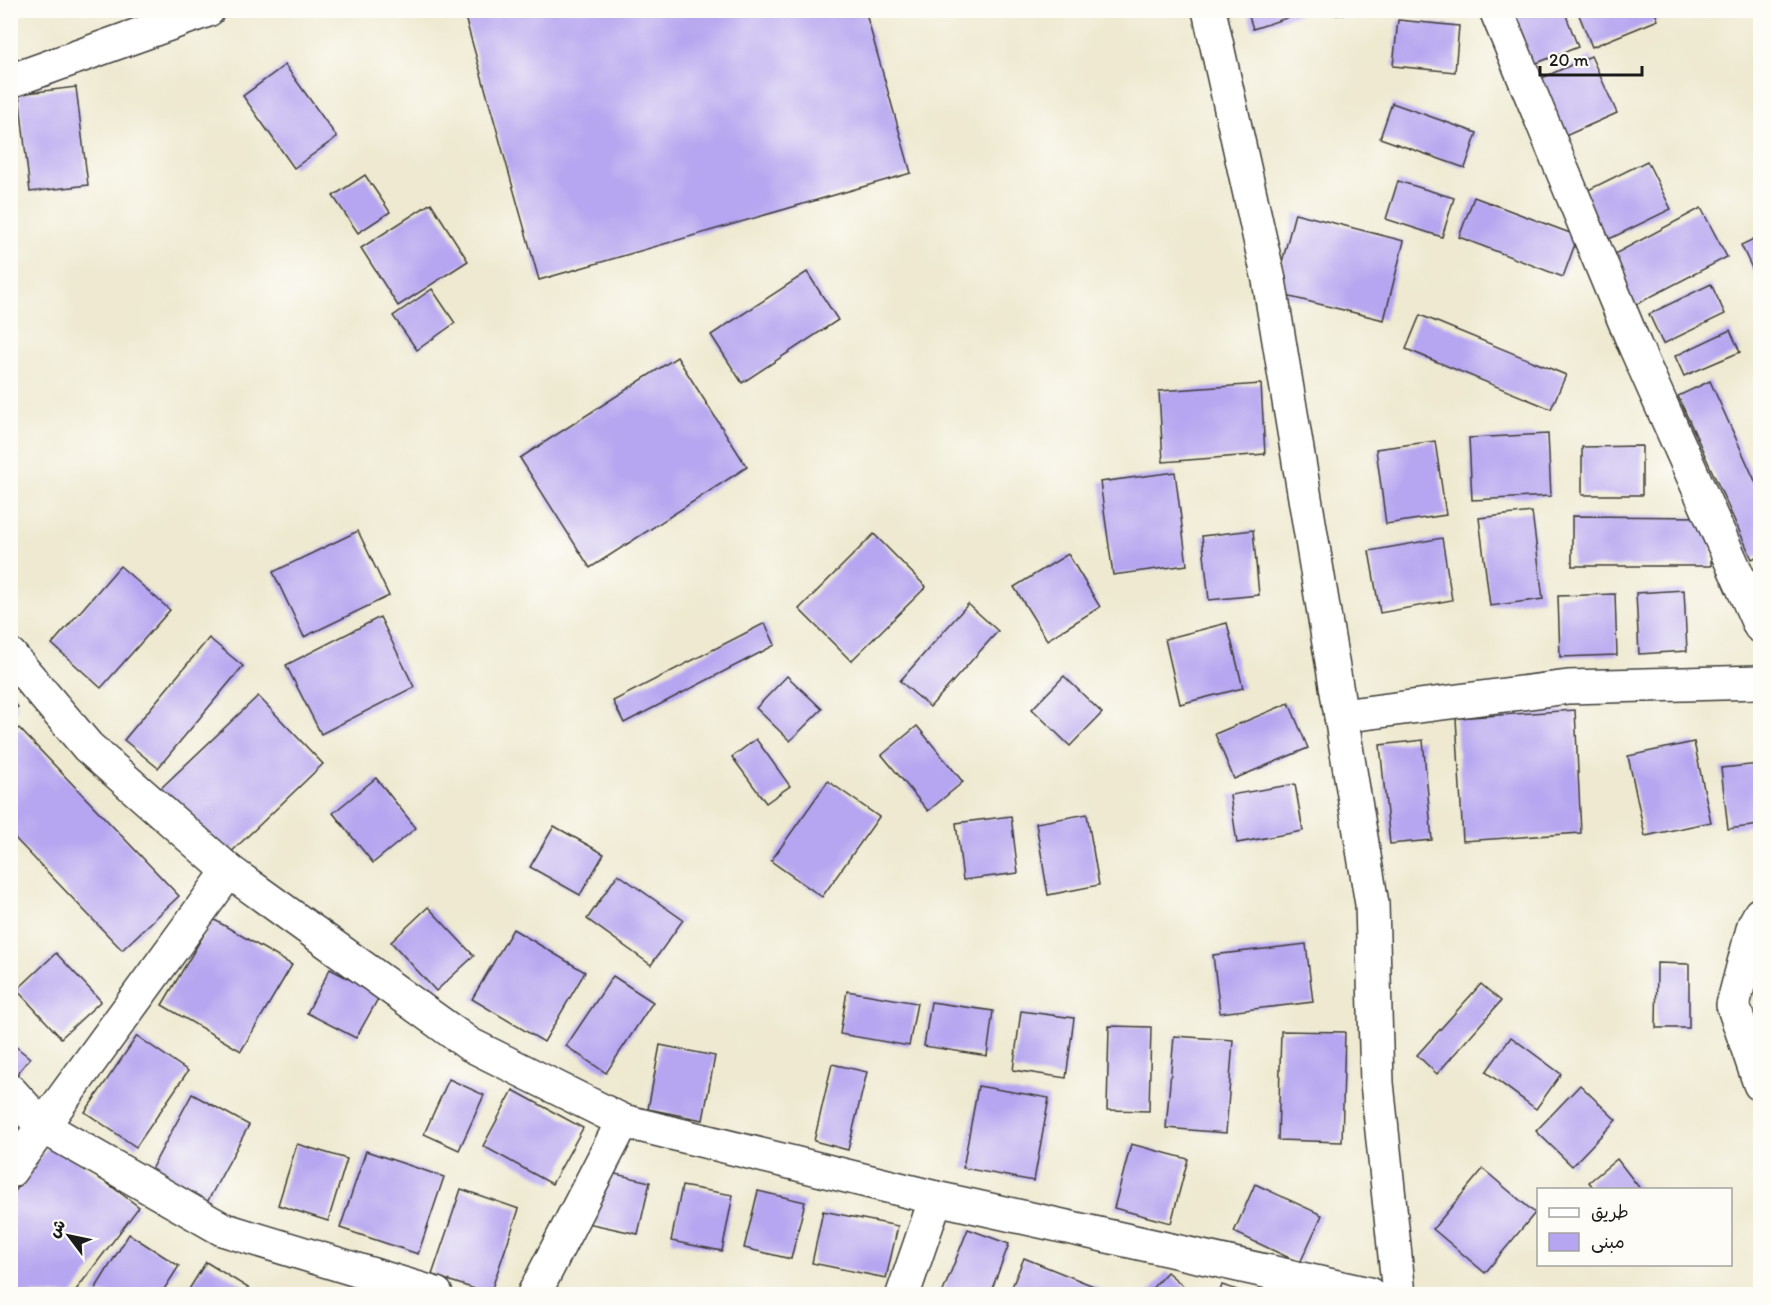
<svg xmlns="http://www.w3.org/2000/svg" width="1771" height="1305" viewBox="0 0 1771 1305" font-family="Itim,'Playpen Sans Arabic',sans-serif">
	<rect width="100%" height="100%" fill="#fdfcf7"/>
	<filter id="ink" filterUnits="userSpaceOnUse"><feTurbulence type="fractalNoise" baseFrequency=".0167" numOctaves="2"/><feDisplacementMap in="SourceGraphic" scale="12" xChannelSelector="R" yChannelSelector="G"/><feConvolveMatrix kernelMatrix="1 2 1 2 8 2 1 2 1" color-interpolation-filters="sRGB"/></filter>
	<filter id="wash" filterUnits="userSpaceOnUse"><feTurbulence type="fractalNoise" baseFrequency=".008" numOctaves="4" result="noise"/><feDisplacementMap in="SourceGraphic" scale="24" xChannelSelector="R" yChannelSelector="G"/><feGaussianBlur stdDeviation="1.35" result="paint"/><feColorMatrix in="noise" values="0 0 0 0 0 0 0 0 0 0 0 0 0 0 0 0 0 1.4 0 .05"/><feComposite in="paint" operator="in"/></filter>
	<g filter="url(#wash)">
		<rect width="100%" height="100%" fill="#eee9d0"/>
		<g id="blocks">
			<g fill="#b6a5f0">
				<polygon points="463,10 865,10 911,173 539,280"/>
				<polygon points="1247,10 1308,10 1308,11 1253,29"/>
				<polygon points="1336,10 1372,10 1372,12 1336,15"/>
				<polygon points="1516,10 1564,10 1578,47 1516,71 1496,18"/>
				<polygon points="1577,10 1654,10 1658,20 1592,47"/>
				<polygon points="1398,20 1459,26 1455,72 1393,66"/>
				<polygon points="1591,56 1617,113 1554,141 1529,84"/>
				<polygon points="285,65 337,137 294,168 243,96"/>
				<polygon points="76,87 88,185 30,192 19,94"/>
				<polygon points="1392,103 1477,133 1465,168 1380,138"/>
				<polygon points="1647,161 1671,209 1597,245 1574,197"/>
				<polygon points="365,175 390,212 358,233 333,196"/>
				<polygon points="1398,181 1454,198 1442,237 1386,219"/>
				<polygon points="1474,197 1578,236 1563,277 1459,237"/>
				<polygon points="431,203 468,261 398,306 361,248"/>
				<polygon points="1701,208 1727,257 1633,306 1607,258"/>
				<polygon points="1295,213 1404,241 1384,320 1274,293"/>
				<polygon points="1760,236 1760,285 1741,245"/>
				<polygon points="807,272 838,320 742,383 711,335"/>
				<polygon points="1711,284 1725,314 1663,344 1649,314"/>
				<polygon points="432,289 455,323 417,350 393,316"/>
				<polygon points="1420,315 1566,375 1551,409 1406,349"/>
				<polygon points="1730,330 1740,352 1684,376 1675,356"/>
				<polygon points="677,357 747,467 590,568 520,458"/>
				<polygon points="1710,381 1760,492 1760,555 1752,559 1678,396"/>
				<polygon points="1261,384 1265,454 1163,462 1159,391"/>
				<polygon points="1548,434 1551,496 1472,500 1469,438"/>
				<polygon points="1435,441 1446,515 1386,524 1376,449"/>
				<polygon points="1642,446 1642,495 1582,495 1582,447"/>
				<polygon points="1175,472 1187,565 1113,575 1100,482"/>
				<polygon points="1532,512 1543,599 1490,606 1479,518"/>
				<polygon points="1572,516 1711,517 1711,566 1572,566"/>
				<polygon points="1253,530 1259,595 1209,600 1202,536"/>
				<polygon points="358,531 389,596 304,637 273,572"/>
				<polygon points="874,534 926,587 851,661 799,609"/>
				<polygon points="1442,538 1452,600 1380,613 1369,551"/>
				<polygon points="1068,554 1100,607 1047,640 1014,587"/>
				<polygon points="120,566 170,610 101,688 52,644"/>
				<polygon points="1684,590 1687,651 1639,654 1636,593"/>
				<polygon points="1615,594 1617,655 1560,657 1558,596"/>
				<polygon points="968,604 998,631 930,707 900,681"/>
				<polygon points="380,617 414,687 321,734 286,665"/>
				<polygon points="765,623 775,645 624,723 613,701"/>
				<polygon points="1227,623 1243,688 1180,704 1165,639"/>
				<polygon points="209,638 243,666 158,768 124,740"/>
				<polygon points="787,676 822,709 790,741 756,708"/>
				<polygon points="1064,676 1102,713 1070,746 1032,709"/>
				<polygon points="258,696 323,764 224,859 159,790"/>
				<polygon points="10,698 18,707 10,713"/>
				<polygon points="1289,703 1308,748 1234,779 1215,734"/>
				<polygon points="1575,710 1581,833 1463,841 1456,718"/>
				<polygon points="917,726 963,782 928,811 882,755"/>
				<polygon points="19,728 179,896 122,950 10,833 10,737"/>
				<polygon points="756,739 790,786 766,803 732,757"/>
				<polygon points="1423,740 1432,840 1390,844 1380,745"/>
				<polygon points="1694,742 1711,822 1645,836 1628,756"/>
				<polygon points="1760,764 1760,825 1728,829 1721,768"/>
				<polygon points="376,778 416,828 373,863 333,813"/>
				<polygon points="828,781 879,817 822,897 771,861"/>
				<polygon points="1295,784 1303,831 1237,843 1230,795"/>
				<polygon points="1087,814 1099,885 1048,895 1036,823"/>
				<polygon points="1011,816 1018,873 963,880 956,823"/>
				<polygon points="554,826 604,854 580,895 530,867"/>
				<polygon points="618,874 683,920 651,965 587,919"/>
				<polygon points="428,907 474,956 436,991 391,942"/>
				<polygon points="213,919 292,965 241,1051 162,1005"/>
				<polygon points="513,929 585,972 544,1042 472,999"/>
				<polygon points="1306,944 1313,1002 1220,1013 1213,955"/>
				<polygon points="56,953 101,1001 61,1038 17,990"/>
				<polygon points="1657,963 1689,964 1689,1028 1656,1028"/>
				<polygon points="330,969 380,995 356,1038 307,1013"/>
				<polygon points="613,976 653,1002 606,1073 566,1046"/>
				<polygon points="1481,984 1501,1001 1437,1074 1417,1055"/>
				<polygon points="847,991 917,1003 909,1046 840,1034"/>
				<polygon points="931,1002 993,1011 987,1056 924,1046"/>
				<polygon points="1021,1011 1074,1018 1066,1078 1013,1070"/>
				<polygon points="1109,1026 1151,1027 1149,1111 1107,1110"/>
				<polygon points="1281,1031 1345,1032 1342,1142 1278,1140"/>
				<polygon points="137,1036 188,1071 136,1147 85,1112"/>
				<polygon points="1174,1036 1233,1040 1226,1133 1166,1128"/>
				<polygon points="1511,1037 1561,1074 1536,1109 1486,1072"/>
				<polygon points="10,1042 30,1058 17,1074 10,1069"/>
				<polygon points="660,1045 715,1056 703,1120 648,1109"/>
				<polygon points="832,1064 867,1072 848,1150 814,1141"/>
				<polygon points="449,1079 484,1095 459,1150 424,1134"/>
				<polygon points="1580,1085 1616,1120 1572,1166 1536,1131"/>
				<polygon points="978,1086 1049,1098 1034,1181 963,1168"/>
				<polygon points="513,1090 583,1128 552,1184 483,1146"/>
				<polygon points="192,1094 249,1125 205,1206 148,1175"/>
				<polygon points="52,1142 139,1207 73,1294 10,1294 10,1198"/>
				<polygon points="297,1144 347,1159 328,1221 278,1205"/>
				<polygon points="1131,1144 1188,1159 1171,1223 1114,1208"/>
				<polygon points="366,1151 444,1177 418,1254 340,1228"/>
				<polygon points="1617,1159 1641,1190 1595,1190 1589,1182"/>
				<polygon points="1483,1169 1535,1213 1485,1273 1433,1229"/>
				<polygon points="598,1170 650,1182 638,1234 587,1223"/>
				<polygon points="1255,1184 1322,1215 1300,1263 1234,1232"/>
				<polygon points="682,1186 733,1195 722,1251 671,1241"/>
				<polygon points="461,1189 519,1209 490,1294 432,1275"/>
				<polygon points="758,1191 805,1202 791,1259 744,1248"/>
				<polygon points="823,1211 898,1226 886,1278 812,1263"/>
				<polygon points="968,1229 1009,1244 990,1294 942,1294"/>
				<polygon points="129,1234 179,1266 161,1294 92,1294"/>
				<polygon points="1024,1258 1101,1289 1099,1294 1009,1294"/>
				<polygon points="206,1262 258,1294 186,1294"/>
				<polygon points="1167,1272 1186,1288 1180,1294 1147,1294"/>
				<polygon points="1222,1285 1249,1294 1219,1294"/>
			</g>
		</g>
	</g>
	<g filter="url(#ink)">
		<use href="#blocks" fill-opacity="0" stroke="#3c3b37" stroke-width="1.5"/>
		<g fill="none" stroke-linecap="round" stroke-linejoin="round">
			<defs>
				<g id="minor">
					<polyline points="1209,10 1269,280 1372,904 1377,1083 1399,1294"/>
					<polyline points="1496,10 1635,346 1760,626"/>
					<polyline points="10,81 208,10"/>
					<polyline points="10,655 88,747 229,871 469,1044 623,1121 936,1198 1369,1294"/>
					<polyline points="1341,716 1568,687 1760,682"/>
					<polyline points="1760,914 1754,925 1733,1005 1760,1084"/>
					<polyline points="10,1091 42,1126 222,1229 436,1294"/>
					<polyline points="10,1171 229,871"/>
					<polyline points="534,1294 623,1121"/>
					<polyline points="903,1294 936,1198"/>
				</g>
			</defs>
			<use href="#minor" stroke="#3c3b37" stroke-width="36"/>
			<use href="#minor" stroke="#fff" stroke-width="33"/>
		</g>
	</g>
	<rect width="1771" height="1305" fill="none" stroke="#fdfcf7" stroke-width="36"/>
	<rect x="1537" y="1188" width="195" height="78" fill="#fdfcf7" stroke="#a3a29f" stroke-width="1.5"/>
	<rect x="1549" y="1208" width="30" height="9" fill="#ffffff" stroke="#a3a29f" stroke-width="1.5"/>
	<text x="1591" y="1218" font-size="18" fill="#1c1c1c">طريق</text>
	<rect x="1549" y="1233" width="30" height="18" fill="#b6a5f0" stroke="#a3a29f" stroke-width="1.5"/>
	<text x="1591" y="1248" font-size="18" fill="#1c1c1c">مبنى</text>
	<g transform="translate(69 1236) rotate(302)" stroke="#fdfcf7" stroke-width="4.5" paint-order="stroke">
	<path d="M0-4.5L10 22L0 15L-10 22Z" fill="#1c1c1c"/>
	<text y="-9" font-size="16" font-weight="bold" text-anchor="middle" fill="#1c1c1c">ش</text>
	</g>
	<path d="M1540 66v9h102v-9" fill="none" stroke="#1c1c1c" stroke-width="3"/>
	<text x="1549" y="66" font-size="18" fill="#1c1c1c" stroke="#fdfcf7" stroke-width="4.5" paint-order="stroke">20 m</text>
</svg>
